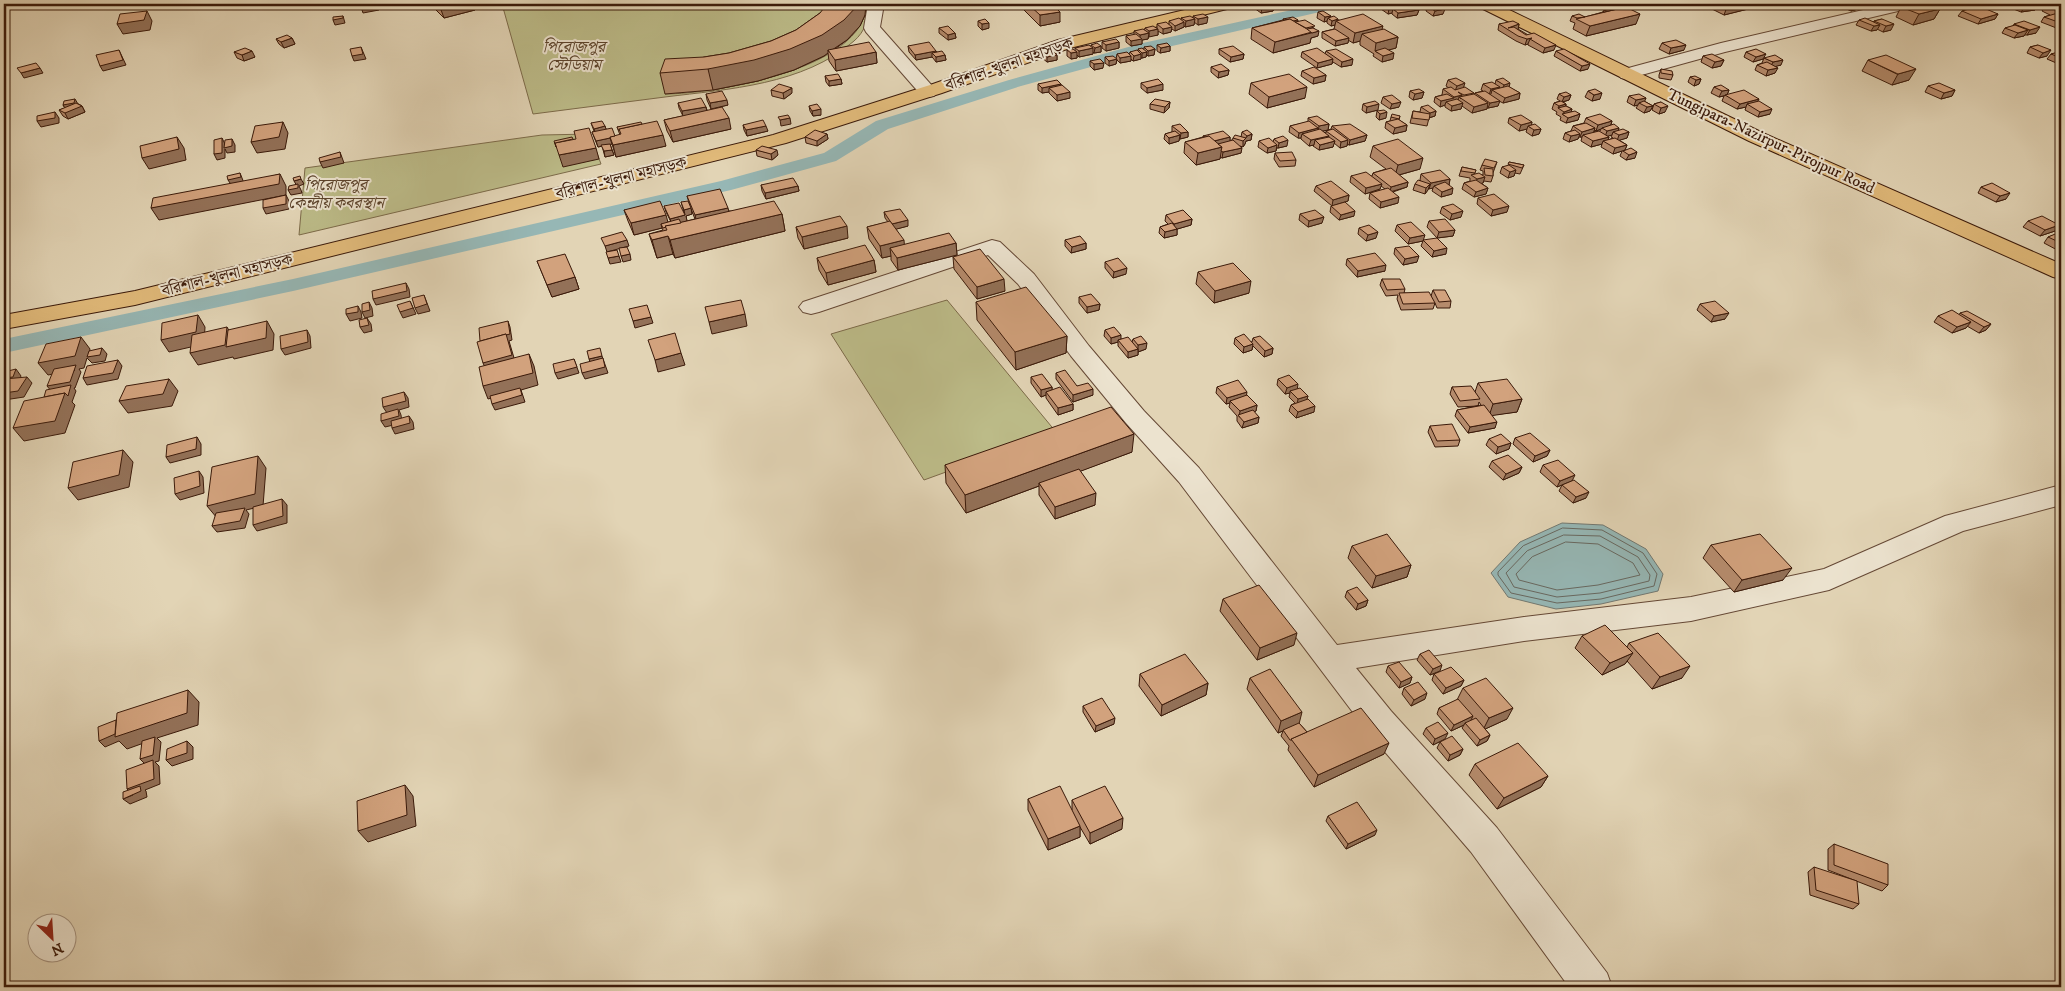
<svg xmlns="http://www.w3.org/2000/svg" width="2065" height="991" viewBox="0 0 2065 991" font-family="'IM FELL DW Pica','Noto Serif Bengali',serif">
	<rect width="100%" height="100%" fill="#e2d4b5"/>
	<filter id="stains"><feTurbulence type="fractalNoise" baseFrequency=".004" numOctaves="4"/><feColorMatrix values="0 0 0 0 .2 0 0 0 0 .09 0 0 0 0 .02 0 0 0 .5 -.17"/></filter>
	<radialGradient id="worn" r=".72"><stop offset=".6" stop-color="#630" stop-opacity="0"/><stop offset="1" stop-color="#630" stop-opacity=".3"/></radialGradient>
	<g fill="#bcbb88" stroke="#7c6a49">
		<path d="M502,4h334v7l-171,83c49,0 201,-25 201,-90h6c-3,13 -7,28 -18,37 -51,44 -125,48 -189,56 -44,6 -88,11 -132,17z"/>
		<polygon points="590,134 601,164 299,235 305,168 542,135"/>
		<polygon points="947,300 1056,432 924,480 831,334"/>
	</g>
	<polygon fill="#96b7b5" stroke="#727871" points="1562,523 1603,525 1646,549 1663,574 1658,591 1601,604 1556,609 1508,597 1491,573 1520,542"/>
	<g fill="none" stroke-linecap="round" stroke-linejoin="round">
		<g stroke="#686860" stroke-width="1">
			<polygon points="1563,528 1602,530 1643,553 1657,574 1654,586 1601,599 1557,603 1511,593 1498,575 1498,572 1523,546"/>
			<polygon points="1564,535 1600,536 1638,557 1650,575 1649,581 1600,593 1557,597 1514,587 1506,573 1527,551"/>
			<polygon points="1566,542 1598,544 1633,563 1640,575 1598,585 1557,590 1519,580 1516,574 1532,557"/>
		</g>
		<polygon fill="#96b7b5" fill-rule="evenodd" points="1319,4 1344,4 1342,7 1337,8 1146,52 1021,86 888,129 836,161 731,190 293,291 4,353 4,339 293,279 721,181 824,153 876,121 1009,80 1143,43"/>
		<defs>
			<g id="minor">
				<polygon points="868,4 884,4 880,27 934,88 937,92 934,96 928,97 922,96 866,32 864,28"/>
				<polygon points="1889,4 1917,4 1915,7 1725,52 1627,79 1621,78 1618,74 1621,70 1721,43"/>
				<polygon points="992,240 1000,242 1034,274 1089,346 1144,411 1199,468 1337,645 1524,617 1691,597 1824,569 1945,516 2061,485 2061,505 1963,531 1829,590 1691,621 1524,641 1356,668 1391,711 1497,828 1607,973 1612,987 1569,987 1471,852 1367,731 1179,482 1126,423 1071,356 1018,284 988,255 819,312 811,314 803,312 799,307 803,302"/>
			</g>
			<polygon id="major" points="1477,4 1497,4 1763,133 2061,264 2061,279 2053,277 1749,141 1479,7"/>
			<polygon id="highway" points="1210,4 1237,4 1235,7 1070,48 942,93 786,143 135,305 4,329 4,315 135,291 773,135 930,85 1058,40"/>
		</defs>
		<use href="#minor" stroke="#654835" stroke-width="2"/>
		<use href="#major" stroke="#3b1a0a" stroke-width="2"/>
		<use href="#highway" stroke="#3b1a0a" stroke-width="2"/>
		<use href="#minor" fill="#ece3cf" fill-rule="evenodd"/>
		<use href="#major" fill="#e1ba7a" fill-rule="evenodd"/>
		<use href="#highway" fill="#e1ba7a" fill-rule="evenodd"/>
	</g>
	<g fill="#b58b6c" stroke="#3b1a0a" fill-rule="evenodd">
		<polygon points="433,4 473,4 475,10 444,18 435,9"/>
		<polygon points="1023,4 1052,4 1060,22 1040,26 1023,9"/>
		<polygon points="1250,4 1285,4 1285,5 1274,8 1273,11 1261,13 1250,5"/>
		<polygon points="1382,4 1416,4 1415,8 1419,10 1417,15 1397,18 1392,14 1392,13 1388,14 1381,9"/>
		<polygon points="1493,4 1508,4 1507,6 1501,8"/>
		<polygon points="1702,4 1757,4 1756,7 1724,15"/>
		<polygon points="1835,4 1870,4 1869,6 1851,11"/>
		<polygon points="2001,4 2044,4 2043,5 2037,6 2035,10 2021,12"/>
		<polygon points="2046,4 2061,4 2061,29 2059,29 2041,22 2044,17 2050,15 2042,11"/>
		<polygon points="1427,6 1443,14 1433,16 1426,11"/>
		<polygon points="1901,7 1940,9 1934,19 1913,25 1896,17"/>
		<polygon points="1603,11 1636,24 1586,36 1573,29 1575,23 1570,21 1572,16 1585,17 1603,12"/>
		<polygon points="1962,11 1998,14 1995,19 1978,24 1958,16"/>
		<polygon points="1318,12 1331,16 1330,17 1338,20 1382,29 1398,37 1396,48 1388,50 1393,59 1382,62 1373,56 1374,54 1360,45 1360,41 1353,43 1348,40 1348,43 1335,46 1322,38 1322,32 1334,29 1335,25 1331,26 1327,23 1327,21 1324,22 1317,18"/>
		<polygon points="820,13 865,15 860,26 847,40 835,49 876,52 877,63 836,71 829,61 828,53 824,56 794,70 758,81 713,90 665,94 660,73 704,57 729,53 771,41 796,30"/>
		<polygon points="1193,16 1207,23 1198,25 1194,22 1194,25 1185,27 1184,26 1184,27 1175,31 1172,29 1171,32 1163,34 1158,31 1158,35 1149,36 1148,39 1142,40 1142,44 1131,46 1126,42 1126,36 1134,35 1134,31 1144,30 1145,28 1157,28 1157,24 1169,25 1169,21 1181,20 1181,18 1193,18"/>
		<polygon points="1283,19 1298,20 1298,22 1314,28 1318,36 1311,38 1310,43 1273,53 1251,39 1252,28 1283,20"/>
		<polygon points="1882,19 1891,30 1883,32 1877,29 1877,30 1871,31 1856,25 1859,20 1873,22 1874,21"/>
		<polygon points="978,21 989,28 982,30 978,26"/>
		<polygon points="1499,24 1519,24 1518,29 1554,50 1543,53 1528,45 1528,44 1525,45 1516,41 1498,30"/>
		<polygon points="2014,24 2036,33 2027,35 2025,35 2024,36 2014,38 2002,33 2005,28 2013,26"/>
		<polygon points="939,28 955,33 956,38 948,40 939,33"/>
		<polygon points="292,38 295,44 284,48 279,44 276,39"/>
		<polygon points="1102,42 1119,42 1119,48 1106,51 1102,48"/>
		<polygon points="1662,43 1684,50 1669,54 1659,49"/>
		<polygon points="1091,45 1101,46 1101,52 1094,53 1093,52 1093,54 1079,57 1077,55 1077,58 1071,59 1067,56 1067,50 1075,51 1075,48 1091,46"/>
		<polygon points="1157,45 1170,46 1170,51 1160,53 1157,51"/>
		<polygon points="2038,45 2047,56 2039,58 2027,53 2030,47"/>
		<polygon points="908,46 936,51 937,52 945,55 946,60 936,62 933,58 932,57 916,60 909,52"/>
		<polygon points="1144,47 1155,49 1154,55 1148,56 1147,55 1146,57 1142,58 1141,58 1141,59 1133,61 1131,59 1131,61 1120,63 1117,60 1116,64 1109,66 1105,63 1105,57 1116,59 1117,54 1129,54 1130,52 1138,51 1138,49 1144,49"/>
		<polygon points="1219,49 1244,54 1243,59 1230,62 1219,54"/>
		<polygon points="1326,51 1352,65 1341,67 1333,62 1332,64 1317,68 1301,57 1302,52 1325,54"/>
		<polygon points="1556,51 1588,69 1580,71 1554,56"/>
		<polygon points="234,52 255,57 244,61 237,58"/>
		<polygon points="1041,52 1057,55 1057,60 1047,62 1041,57"/>
		<polygon points="1746,52 1763,59 1753,62 1744,57"/>
		<polygon points="2061,53 2061,65 2047,59 2051,54"/>
		<polygon points="1703,56 1724,60 1721,66 1712,68 1701,62"/>
		<polygon points="1764,58 1781,65 1776,66 1775,73 1766,76 1755,70 1757,65 1762,63"/>
		<polygon points="1868,60 1909,80 1892,85 1862,71"/>
		<polygon points="1090,61 1103,68 1094,70 1090,66"/>
		<polygon points="1211,67 1229,70 1228,75 1218,78 1211,72"/>
		<polygon points="1661,69 1673,75 1671,80 1659,78 1659,75"/>
		<polygon points="1302,71 1326,75 1325,81 1313,84 1301,76"/>
		<polygon points="825,76 841,79 842,84 829,86 826,82"/>
		<polygon points="1690,77 1701,79 1699,84 1694,86 1688,82"/>
		<polygon points="1448,80 1464,87 1475,94 1475,93 1483,91 1481,90 1483,84 1495,84 1496,80 1520,93 1519,99 1503,103 1499,101 1498,106 1488,108 1487,108 1487,109 1472,113 1462,106 1461,109 1451,111 1445,107 1445,105 1440,107 1434,102 1435,97 1442,95 1443,89 1449,88 1446,86"/>
		<polygon points="1141,83 1163,90 1147,93 1141,88"/>
		<polygon points="1251,83 1305,98 1267,108 1249,94"/>
		<polygon points="1038,84 1061,84 1061,85 1070,98 1057,101 1049,93 1049,92 1042,93 1038,90"/>
		<polygon points="1928,86 1955,90 1952,96 1941,99 1925,92"/>
		<polygon points="1714,87 1729,90 1727,95 1759,99 1757,102 1770,114 1758,117 1745,110 1746,107 1737,109 1722,101 1724,96 1719,97 1711,93"/>
		<polygon points="771,90 792,93 784,99 772,96"/>
		<polygon points="1410,91 1424,92 1422,98 1413,100 1409,97"/>
		<polygon points="1588,91 1600,99 1592,101 1585,97"/>
		<polygon points="706,94 728,105 711,109 707,100"/>
		<polygon points="1559,94 1571,95 1569,100 1563,102 1566,104 1566,106 1572,109 1571,112 1580,114 1578,120 1566,123 1560,120 1561,117 1556,114 1557,112 1552,109 1554,103 1560,101 1557,99"/>
		<polygon points="1629,96 1646,98 1644,101 1653,106 1650,111 1644,113 1636,108 1638,105 1634,106 1627,102"/>
		<polygon points="1383,97 1399,107 1390,109 1381,103"/>
		<polygon points="1170,102 1169,108 1164,113 1150,109 1150,104"/>
		<polygon points="1661,102 1665,112 1659,114 1652,110 1654,104"/>
		<polygon points="678,103 706,107 707,110 731,129 673,142 667,131 664,120 683,116 679,108"/>
		<polygon points="78,104 82,106 85,112 68,119 63,116 59,110 65,108 63,105"/>
		<polygon points="1363,104 1378,110 1366,113 1362,110"/>
		<polygon points="809,106 821,115 813,116 810,111"/>
		<polygon points="1421,107 1436,111 1435,116 1429,118 1427,126 1410,123 1413,111 1420,112"/>
		<polygon points="1377,111 1386,118 1379,120 1376,117"/>
		<polygon points="1400,116 1399,120 1407,125 1406,131 1393,134 1385,128 1386,122 1390,121 1391,117"/>
		<polygon points="1308,118 1329,124 1328,130 1322,131 1326,133 1326,131 1331,129 1332,126 1367,135 1365,141 1349,145 1347,144 1347,146 1340,148 1334,143 1333,147 1319,150 1313,146 1314,145 1309,146 1301,139 1301,138 1298,138 1289,132 1290,126 1308,122"/>
		<polygon points="1509,118 1532,122 1531,125 1541,129 1539,134 1532,136 1526,132 1527,129 1519,131 1508,123"/>
		<path d="M1586,118l26,3 -1,4 8,3 -1,2 11,2 -2,6 -8,2 8,5 -2,5 10,8 -9,2 -6,-4 2,-5 -9,3 -12,-7 1,-3 -11,3 -10,-6 1,-4h-3l-1,2 -9,3 -6,-3 2,-6 6,-2 2,-5 11,-3zM1601,129l-1,2 -6,1 1,-2 1,1zM1612,135l-1,2 2,1 -5,2 1,-3 -1,-1z"/>
		<polygon points="591,123 605,126 606,129 615,136 620,135 617,127 642,124 666,146 616,157 612,144 610,144 614,155 605,157 602,146 598,147 592,132 594,131"/>
		<polygon points="743,125 768,131 747,136 744,130"/>
		<polygon points="1172,126 1188,132 1188,137 1180,139 1179,139 1179,141 1169,144 1164,139 1165,134 1172,132"/>
		<polygon points="1242,132 1252,134 1251,140 1246,141 1245,144 1243,147 1240,146 1241,153 1222,158 1220,157 1220,159 1196,165 1184,153 1185,142 1203,137 1203,136 1230,137 1230,141 1232,140 1233,138 1241,137"/>
		<polygon points="827,134 828,139 817,146 806,143 805,137"/>
		<polygon points="1274,139 1287,146 1278,148 1277,148 1276,151 1267,153 1258,147 1259,141 1273,142"/>
		<polygon points="1373,146 1420,169 1399,175 1408,182 1407,187 1393,192 1398,203 1380,208 1369,199 1370,193 1385,189 1381,186 1380,189 1365,194 1350,182 1351,176 1372,176 1373,173 1386,169 1370,157"/>
		<polygon points="756,150 778,155 772,160 757,156"/>
		<polygon points="1275,153 1296,160 1295,166 1279,167 1274,159"/>
		<polygon points="1497,162 1493,173 1493,176 1491,182 1484,181 1483,183 1481,183 1488,188 1486,194 1474,197 1462,189 1464,183 1470,181 1470,178 1459,176 1462,167 1476,170 1474,174 1483,175 1483,171 1480,170 1482,165"/>
		<polygon points="1509,162 1524,165 1520,174 1515,173 1514,176 1508,178 1500,173 1502,167 1508,166"/>
		<polygon points="1421,174 1450,179 1449,185 1452,194 1441,197 1432,191 1433,188 1429,188 1425,194 1413,190 1415,184 1421,181 1420,180"/>
		<polygon points="761,185 798,186 799,191 766,199 762,191"/>
		<polygon points="1316,186 1349,195 1348,201 1332,206 1314,191"/>
		<polygon points="1981,187 2006,199 1996,202 1978,193"/>
		<path d="M687,196l42,15 53,3 3,17 -110,27 -2,-4 -16,4 -8,-24 14,-4 -1,-2 -28,7 -6,-14 -4,-11 44,12h3l-5,-10 -2,-6 20,6 -3,-10 9,4zM691,209l4,10 -8,2 -1,-5 6,-2z"/>
		<polygon points="1478,198 1507,212 1491,216 1477,204"/>
		<polygon points="1331,206 1354,216 1339,220 1330,212"/>
		<polygon points="1442,207 1461,217 1450,220 1440,213"/>
		<polygon points="884,212 908,226 896,229 904,245 956,243 957,255 898,270 891,260 891,256 882,258 869,239 867,227 888,222 885,218"/>
		<polygon points="1300,214 1322,223 1308,227 1299,220"/>
		<polygon points="1166,215 1192,219 1191,225 1177,229 1177,235 1164,238 1159,233 1160,227 1168,224 1165,221"/>
		<polygon points="1429,221 1455,230 1453,236 1437,238 1427,227"/>
		<polygon points="2028,221 2059,225 2055,231 2040,236 2023,227"/>
		<polygon points="1397,225 1423,240 1446,254 1432,257 1421,246 1423,241 1408,244 1395,231"/>
		<polygon points="796,227 848,238 804,249 798,238"/>
		<polygon points="1359,228 1376,238 1366,241 1358,234"/>
		<polygon points="2061,233 2061,252 2044,243 2048,237"/>
		<polygon points="1065,240 1086,243 1086,249 1071,253 1065,246"/>
		<polygon points="1395,248 1417,262 1403,265 1394,254"/>
		<polygon points="953,257 1005,291 977,299 954,269"/>
		<polygon points="817,258 874,260 876,272 828,285 819,270"/>
		<polygon points="1347,259 1385,271 1357,277 1346,265"/>
		<polygon points="537,261 575,277 579,289 552,297"/>
		<polygon points="1105,262 1126,274 1113,278 1105,268"/>
		<polygon points="1198,272 1249,293 1214,303 1196,284"/>
		<polygon points="1382,279 1405,289 1404,293 1431,296 1433,290 1451,301 1450,308 1437,308 1435,303 1433,309 1401,310 1397,299 1398,295 1386,296 1380,285"/>
		<polygon points="1079,297 1100,304 1099,310 1087,313 1079,303"/>
		<polygon points="976,302 1067,336 1066,353 1016,370 977,320"/>
		<polygon points="1700,304 1725,319 1711,322 1697,310"/>
		<polygon points="1960,313 1991,324 1986,330 1979,333 1967,326 1966,328 1952,333 1934,322 1938,316 1959,315"/>
		<polygon points="1105,330 1121,339 1132,342 1133,339 1146,349 1138,352 1138,355 1128,358 1118,346 1118,342 1111,344 1104,336"/>
		<polygon points="1235,338 1252,342 1253,338 1273,348 1272,354 1264,357 1253,346 1252,350 1243,353 1234,344"/>
		<polygon points="1056,373 1077,386 1093,395 1073,402 1056,379"/>
		<polygon points="1031,377 1052,387 1052,390 1073,404 1073,410 1058,415 1046,398 1046,395 1041,397 1031,383"/>
		<polygon points="1278,379 1297,389 1308,396 1307,399 1314,412 1296,418 1289,411 1291,405 1295,403 1289,397 1290,393 1285,394 1277,385"/>
		<polygon points="1478,383 1522,399 1517,412 1492,415 1495,428 1468,433 1455,416 1457,410 1481,405 1479,402 1478,406 1458,407 1450,394 1452,387 1475,392"/>
		<polygon points="1217,387 1247,395 1257,405 1256,411 1254,412 1259,417 1258,423 1242,428 1237,421 1237,416 1229,407 1230,403 1226,404 1216,393"/>
		<polygon points="1430,426 1460,440 1458,446 1435,447 1428,432"/>
		<polygon points="1515,438 1550,450 1547,456 1533,462 1513,444"/>
		<polygon points="1489,439 1511,443 1509,449 1496,454 1486,445"/>
		<polygon points="1132,452 1080,471 1095,505 1055,519 1039,495 1039,486 966,513 946,483 945,465"/>
		<polygon points="1492,461 1522,467 1519,473 1503,480 1489,467"/>
		<polygon points="1543,465 1572,481 1586,498 1573,503 1559,491 1562,485 1557,487 1540,472"/>
		<polygon points="1711,545 1783,580 1734,592 1703,558"/>
		<polygon points="1352,546 1411,565 1407,577 1372,588 1348,558"/>
		<polygon points="1347,591 1368,600 1366,606 1356,610 1345,597"/>
		<polygon points="1223,599 1294,645 1257,660 1220,611"/>
		<polygon points="1582,636 1627,647 1629,643 1682,678 1652,689 1627,661 1625,664 1602,675 1575,648"/>
		<polygon points="1420,654 1440,671 1430,675 1417,660"/>
		<polygon points="1388,666 1412,677 1410,683 1399,688 1386,672"/>
		<polygon points="1140,674 1208,683 1206,695 1161,716 1139,686"/>
		<polygon points="1434,674 1464,680 1461,686 1443,694 1432,680"/>
		<polygon points="1250,678 1299,723 1307,732 1384,754 1314,787 1288,750 1289,746 1281,736 1283,731 1278,733 1247,689"/>
		<polygon points="1404,688 1425,699 1411,706 1402,694"/>
		<polygon points="1463,688 1507,719 1485,729 1490,735 1487,741 1477,746 1462,728 1464,725 1451,731 1437,714 1439,708 1457,700"/>
		<polygon points="1083,706 1114,724 1095,732 1083,712"/>
		<polygon points="1426,728 1445,739 1433,745 1423,734"/>
		<polygon points="1440,742 1463,749 1460,755 1448,761 1437,748"/>
		<polygon points="1475,764 1548,776 1541,787 1497,809 1469,775"/>
		<polygon points="1028,799 1072,810 1072,800 1122,829 1090,844 1080,827 1080,837 1048,850 1028,810"/>
		<polygon points="1328,816 1375,835 1346,849 1326,821"/>
		<polygon points="1834,844 1888,885 1882,891 1828,870 1828,849"/>
		<polygon points="1814,867 1859,904 1853,909 1810,895 1808,872"/>
	</g>
	<g fill="#937158" stroke="#3b1a0a">
		<polygon points="194,4 219,4 197,9"/>
		<polygon points="301,4 312,4 302,6"/>
		<polygon points="378,4 379,10 363,13 361,7"/>
		<polygon points="454,4 473,4 475,10 444,18 440,7"/>
		<polygon points="859,4 866,4 865,15 860,26 847,40 829,52 828,50 828,53 824,56 794,70 758,81 713,90 708,69"/>
		<polygon points="1273,4 1285,4 1285,5 1274,8 1273,11 1261,13 1262,8 1273,6"/>
		<polygon points="1410,4 1416,4 1415,8 1400,11 1401,6"/>
		<polygon points="1502,4 1508,4 1507,6 1501,8"/>
		<polygon points="1570,4 1580,4 1569,6"/>
		<polygon points="1728,4 1757,4 1756,7 1724,15"/>
		<polygon points="1854,4 1870,4 1869,6 1851,11"/>
		<polygon points="2035,4 2044,4 2043,5 2037,6 2035,10 2021,12 2025,7"/>
		<polygon points="1397,7 1396,11 1393,9 1392,13 1388,14 1389,9"/>
		<polygon points="1445,9 1443,14 1433,16 1435,11"/>
		<polygon points="1940,9 1934,19 1913,25 1919,14"/>
		<polygon points="1419,10 1417,15 1397,18 1398,13"/>
		<polygon points="147,11 152,21 150,30 123,34 117,24"/>
		<polygon points="1060,12 1060,22 1040,26 1040,15"/>
		<polygon points="1640,14 1636,24 1586,36 1590,26"/>
		<polygon points="1998,14 1995,19 1978,24 1981,19"/>
		<polygon points="343,16 345,23 335,25 333,20"/>
		<polygon points="1331,16 1330,20 1328,18 1327,21 1324,22 1325,17"/>
		<polygon points="1208,17 1207,23 1198,25 1198,19"/>
		<polygon points="1195,19 1194,25 1185,27 1186,21"/>
		<polygon points="1338,19 1338,22 1336,21 1335,25 1331,26 1332,21"/>
		<polygon points="1184,22 1184,27 1175,31 1175,26"/>
		<polygon points="989,23 989,28 982,30 982,24"/>
		<polygon points="1519,24 1518,30 1508,28"/>
		<polygon points="1894,24 1891,30 1883,32 1886,26"/>
		<polygon points="1880,25 1877,30 1871,31 1874,26"/>
		<polygon points="1383,26 1380,36 1362,34 1360,41 1353,43 1355,33"/>
		<polygon points="1172,27 1171,32 1163,34 1163,29"/>
		<polygon points="2040,27 2036,33 2027,35 2030,30"/>
		<polygon points="1158,29 1158,35 1149,37 1149,31"/>
		<polygon points="2028,30 2024,36 2014,38 2018,33"/>
		<polygon points="1319,31 1318,36 1311,38 1310,43 1273,53 1275,42"/>
		<polygon points="955,33 956,38 948,40 948,35"/>
		<polygon points="1149,33 1148,39 1142,40 1142,44 1131,46 1131,41 1140,39 1140,35"/>
		<polygon points="1398,37 1396,48 1378,53 1375,51 1376,43"/>
		<polygon points="292,38 295,44 284,48 281,42"/>
		<polygon points="1349,38 1348,43 1335,46 1336,41"/>
		<polygon points="1532,38 1530,39 1528,44 1525,45 1527,39"/>
		<polygon points="1119,42 1119,48 1106,51 1106,45"/>
		<polygon points="1556,45 1554,50 1543,53 1545,48"/>
		<polygon points="1686,45 1684,50 1669,54 1671,48"/>
		<polygon points="1101,46 1101,52 1094,53 1095,48"/>
		<polygon points="1170,46 1170,51 1160,53 1161,48"/>
		<polygon points="361,47 366,59 354,61 352,56"/>
		<polygon points="1093,48 1093,54 1079,57 1079,51"/>
		<polygon points="1155,49 1154,55 1148,56 1148,51"/>
		<polygon points="119,50 126,65 103,71 100,66"/>
		<polygon points="2051,50 2047,56 2039,58 2043,53"/>
		<polygon points="252,51 255,57 244,61 242,55"/>
		<polygon points="936,51 937,56 932,53 932,57 916,60 915,55"/>
		<polygon points="876,52 877,63 836,71 835,60"/>
		<polygon points="1077,52 1077,58 1071,59 1071,53"/>
		<polygon points="1147,52 1146,57 1142,58 1142,53"/>
		<polygon points="1394,53 1393,59 1382,62 1383,56"/>
		<polygon points="1141,54 1141,59 1133,61 1134,56"/>
		<polygon points="1244,54 1243,59 1230,62 1231,57"/>
		<polygon points="1766,54 1763,59 1753,62 1756,57"/>
		<polygon points="945,55 946,60 936,62 936,57"/>
		<polygon points="1057,55 1057,60 1047,62 1047,57"/>
		<polygon points="1131,56 1131,61 1120,63 1120,58"/>
		<polygon points="1117,59 1116,64 1109,66 1109,61"/>
		<polygon points="1333,59 1332,64 1317,68 1318,63"/>
		<polygon points="1353,59 1352,65 1341,67 1342,62"/>
		<polygon points="1724,60 1721,66 1712,68 1715,62"/>
		<polygon points="1783,60 1781,65 1770,68 1773,62"/>
		<polygon points="1104,63 1103,68 1094,70 1094,64"/>
		<polygon points="1590,64 1588,69 1580,71 1582,66"/>
		<polygon points="40,68 43,73 24,78 21,73"/>
		<polygon points="1778,68 1775,73 1766,76 1768,70"/>
		<polygon points="1916,69 1909,80 1892,85 1898,74"/>
		<polygon points="1229,70 1228,75 1218,78 1219,72"/>
		<polygon points="1326,75 1325,81 1313,84 1314,78"/>
		<polygon points="841,79 842,84 829,86 829,81"/>
		<polygon points="1701,79 1699,84 1694,86 1696,80"/>
		<polygon points="1465,83 1463,89 1455,91 1457,86"/>
		<polygon points="1510,83 1509,88 1502,90 1504,85"/>
		<polygon points="1061,84 1061,89 1049,88 1049,92 1042,93 1042,88"/>
		<polygon points="1163,84 1163,90 1147,93 1147,88"/>
		<polygon points="1307,87 1305,98 1267,108 1269,97"/>
		<polygon points="1500,87 1498,92 1492,90 1491,94 1489,95 1491,89"/>
		<polygon points="792,88 792,93 784,99 783,93"/>
		<polygon points="1729,90 1727,95 1719,97 1722,91"/>
		<polygon points="1955,90 1952,96 1941,99 1944,93"/>
		<polygon points="1070,92 1070,98 1057,101 1057,95"/>
		<polygon points="1424,92 1422,98 1413,100 1415,94"/>
		<polygon points="1520,93 1519,99 1503,103 1505,98"/>
		<polygon points="1602,93 1600,99 1592,101 1594,95"/>
		<polygon points="1462,95 1461,99 1459,97 1458,101 1446,102 1445,105 1440,107 1441,101"/>
		<polygon points="1571,95 1569,100 1562,102 1564,97"/>
		<polygon points="1646,98 1644,103 1639,103 1638,105 1634,106 1636,100"/>
		<polygon points="75,99 78,104 82,106 85,112 68,119 65,113 67,111 63,105"/>
		<polygon points="1759,99 1756,104 1747,104 1746,107 1737,109 1740,104"/>
		<polygon points="727,100 728,105 711,109 710,103"/>
		<polygon points="1500,101 1498,106 1488,108 1490,103"/>
		<polygon points="1170,102 1169,108 1164,113 1165,107"/>
		<polygon points="1401,102 1399,107 1390,109 1392,104"/>
		<polygon points="1463,103 1461,109 1451,111 1452,106"/>
		<polygon points="1488,103 1487,109 1472,113 1474,107"/>
		<polygon points="1379,104 1378,110 1366,113 1367,107"/>
		<polygon points="1566,104 1564,110 1558,108 1559,106"/>
		<polygon points="1653,106 1650,111 1644,113 1647,107"/>
		<polygon points="1668,106 1665,112 1659,114 1661,108"/>
		<polygon points="706,107 707,112 683,117 682,111"/>
		<polygon points="821,109 821,115 813,116 812,111"/>
		<polygon points="1572,109 1570,115 1563,115 1564,112"/>
		<polygon points="1772,109 1770,114 1758,117 1760,112"/>
		<polygon points="1436,111 1435,116 1428,118 1430,113"/>
		<polygon points="55,112 59,118 59,123 41,127 37,121"/>
		<polygon points="1387,112 1386,118 1379,120 1380,114"/>
		<polygon points="1580,114 1578,120 1566,123 1568,118"/>
		<polygon points="729,118 731,129 673,142 670,131"/>
		<polygon points="790,118 791,124 781,126 780,120"/>
		<polygon points="1612,121 1610,127 1602,128 1601,129 1596,131 1598,125"/>
		<polygon points="283,122 288,133 285,149 257,153 251,142"/>
		<polygon points="1532,122 1531,128 1528,126 1527,129 1519,131 1521,125"/>
		<polygon points="1329,124 1328,130 1318,132 1319,126"/>
		<polygon points="1407,125 1406,131 1393,134 1395,128"/>
		<polygon points="605,126 607,132 596,134 594,129"/>
		<polygon points="766,126 768,131 747,136 746,130"/>
		<polygon points="1318,128 1317,133 1302,134 1301,138 1298,138 1299,133"/>
		<polygon points="1595,128 1593,134 1583,135 1582,137 1580,137 1582,132"/>
		<polygon points="1619,128 1617,133 1613,132 1612,135 1605,137 1607,131"/>
		<polygon points="1541,129 1539,134 1532,136 1534,130"/>
		<polygon points="1188,132 1188,137 1180,139 1181,133"/>
		<polygon points="1629,132 1627,138 1617,141 1619,135"/>
		<polygon points="827,134 828,139 817,146 817,141"/>
		<polygon points="1252,134 1251,140 1246,141 1245,144 1243,147 1243,141 1246,138 1247,136"/>
		<polygon points="1580,134 1578,139 1569,142 1571,136"/>
		<polygon points="663,135 666,146 616,157 613,145"/>
		<polygon points="1180,135 1179,141 1169,144 1169,138"/>
		<polygon points="1367,135 1365,141 1349,145 1350,140"/>
		<polygon points="1329,136 1327,141 1315,140 1314,145 1309,146 1311,140"/>
		<polygon points="177,137 184,148 186,160 149,169 142,158"/>
		<polygon points="1230,137 1230,143 1216,146 1210,142"/>
		<polygon points="1609,137 1607,142 1603,141 1602,144 1591,147 1593,141"/>
		<polygon points="222,138 225,144 232,139 235,145 235,152 227,153 225,149 225,158 217,160 214,154"/>
		<polygon points="610,138 612,144 598,147 596,141"/>
		<polygon points="1288,140 1287,146 1278,148 1279,143"/>
		<polygon points="1348,140 1347,146 1340,148 1341,142"/>
		<polygon points="1335,141 1333,147 1319,150 1320,145"/>
		<polygon points="1277,145 1276,151 1267,153 1268,148"/>
		<polygon points="1627,145 1625,150 1613,154 1615,148"/>
		<polygon points="1222,147 1220,159 1196,165 1198,153"/>
		<polygon points="596,148 599,159 563,167 559,155"/>
		<polygon points="1242,148 1241,153 1222,158 1223,152"/>
		<polygon points="612,150 614,155 605,157 604,151"/>
		<polygon points="777,150 778,155 772,160 771,154"/>
		<polygon points="340,152 344,163 323,168 320,162"/>
		<polygon points="1637,152 1635,158 1626,160 1629,155"/>
		<polygon points="1423,158 1420,169 1395,176 1398,165"/>
		<polygon points="1516,170 1514,176 1508,178 1510,172"/>
		<polygon points="240,173 244,183 232,186 228,180"/>
		<polygon points="280,174 286,186 286,195 159,220 151,208"/>
		<polygon points="1485,177 1483,183 1475,185 1477,179"/>
		<polygon points="301,179 304,184 299,186 301,190 302,193 291,195 288,190 297,186 294,181"/>
		<polygon points="1450,179 1449,185 1434,186 1433,188 1429,189 1431,183"/>
		<polygon points="320,181 323,186 324,191 317,193 314,187"/>
		<polygon points="1408,182 1407,187 1390,192 1391,187"/>
		<polygon points="1382,184 1380,189 1365,194 1366,188"/>
		<polygon points="1430,184 1428,190 1425,194 1426,188"/>
		<polygon points="798,186 799,191 766,199 765,193"/>
		<polygon points="1453,188 1452,194 1441,197 1442,192"/>
		<polygon points="1488,188 1486,194 1474,197 1476,192"/>
		<polygon points="2010,193 2006,199 1996,202 2000,196"/>
		<polygon points="286,195 289,201 289,209 266,214 263,208"/>
		<polygon points="1349,195 1348,201 1332,206 1333,200"/>
		<polygon points="1399,197 1398,203 1380,208 1381,202"/>
		<polygon points="1509,206 1507,212 1491,216 1493,210"/>
		<polygon points="691,208 692,214 686,216 687,221 672,225 670,219 685,215 684,210"/>
		<polygon points="728,208 731,219 698,227 695,215"/>
		<polygon points="1355,211 1354,216 1339,220 1341,215"/>
		<polygon points="1463,211 1461,217 1450,220 1452,214"/>
		<polygon points="782,214 785,231 675,258 670,240"/>
		<polygon points="666,215 669,226 661,224 662,228 634,235 631,223"/>
		<polygon points="1324,217 1322,223 1308,227 1309,221"/>
		<polygon points="1192,219 1191,225 1174,230 1174,224"/>
		<polygon points="908,220 908,226 893,230 892,224"/>
		<polygon points="2059,225 2055,231 2040,236 2045,230"/>
		<polygon points="847,226 848,238 804,249 802,237"/>
		<polygon points="1177,229 1177,235 1164,238 1165,232"/>
		<polygon points="1455,230 1453,236 1437,238 1439,232"/>
		<polygon points="1378,232 1376,238 1366,241 1368,235"/>
		<polygon points="1425,235 1423,241 1408,244 1410,238"/>
		<polygon points="668,236 673,254 657,258 652,240"/>
		<polygon points="627,240 629,246 607,252 605,246"/>
		<polygon points="904,240 905,252 890,248 891,256 882,258 880,246"/>
		<polygon points="956,243 957,255 898,270 897,258"/>
		<polygon points="1086,243 1086,249 1071,253 1072,247"/>
		<polygon points="1447,248 1446,254 1432,257 1434,251"/>
		<polygon points="630,254 631,260 623,262 621,256"/>
		<polygon points="619,256 621,262 610,264 608,258"/>
		<polygon points="1419,256 1417,262 1403,265 1405,259"/>
		<polygon points="874,260 876,272 828,285 826,273"/>
		<polygon points="1386,265 1385,271 1357,277 1358,271"/>
		<polygon points="1127,268 1126,274 1113,278 1114,272"/>
		<polygon points="575,277 579,289 552,297 547,285"/>
		<polygon points="1004,279 1005,291 977,299 977,287"/>
		<polygon points="1251,281 1249,293 1214,303 1215,291"/>
		<polygon points="406,283 409,289 410,297 376,305 373,299"/>
		<polygon points="424,295 430,311 418,314 415,308"/>
		<polygon points="410,301 416,314 403,318 400,312"/>
		<polygon points="369,302 372,308 373,316 365,318 362,312"/>
		<polygon points="1100,304 1099,310 1087,313 1087,307"/>
		<polygon points="358,306 361,312 362,318 350,321 346,314"/>
		<polygon points="1729,313 1725,319 1711,322 1714,316"/>
		<polygon points="745,314 747,326 712,334 709,322"/>
		<polygon points="198,315 205,327 204,344 169,352 161,340"/>
		<polygon points="651,317 653,323 635,328 633,321"/>
		<polygon points="367,318 371,324 372,331 364,333 360,327"/>
		<polygon points="267,321 274,334 273,350 234,359 233,357 198,365 190,353 227,327 234,339"/>
		<polygon points="508,321 510,327 512,340 509,341 517,368 489,376 483,363"/>
		<polygon points="1971,322 1966,328 1952,333 1957,327"/>
		<polygon points="1991,324 1986,330 1979,333 1984,327"/>
		<polygon points="307,330 310,336 311,348 285,355 281,349"/>
		<polygon points="1121,335 1121,341 1118,340 1118,342 1111,344 1111,338"/>
		<polygon points="1067,336 1066,353 1016,370 1015,352"/>
		<polygon points="81,337 90,349 88,357 102,348 107,354 105,361 92,363 87,358 84,368 79,369 81,372 75,388 74,388 76,391 72,402 75,405 65,433 24,441 13,428 65,393 70,389 52,392 47,386 75,370 48,375 38,363"/>
		<polygon points="1147,343 1146,349 1138,352 1138,345"/>
		<polygon points="1253,344 1252,350 1243,353 1244,347"/>
		<polygon points="1273,348 1272,354 1264,357 1265,351"/>
		<polygon points="1138,349 1138,355 1128,358 1128,352"/>
		<polygon points="681,353 685,365 658,372 655,360"/>
		<polygon points="529,354 534,366 538,385 521,390 525,402 495,410 492,404 521,390 488,399 483,386"/>
		<polygon points="602,356 608,373 585,379 582,373 591,365 589,359"/>
		<polygon points="574,359 579,373 558,379 555,373"/>
		<polygon points="118,360 122,366 118,379 87,385 83,378"/>
		<polygon points="16,369 21,376 18,383 4,384"/>
		<polygon points="27,377 32,383 24,397 4,400 4,393"/>
		<polygon points="169,379 178,391 172,406 128,413 119,401"/>
		<polygon points="1298,384 1297,391 1290,391 1290,393 1285,394 1287,388"/>
		<polygon points="1052,387 1052,393 1046,392 1046,395 1041,397 1041,390"/>
		<polygon points="1093,389 1093,395 1073,402 1073,395"/>
		<polygon points="404,392 408,398 409,407 399,410 401,415 402,423 385,427 381,421 387,413 383,407"/>
		<polygon points="1247,392 1246,398 1230,401 1230,403 1226,404 1227,398"/>
		<polygon points="1308,396 1306,402 1297,405 1298,399"/>
		<polygon points="1522,399 1517,412 1489,416 1493,404"/>
		<polygon points="1073,404 1073,410 1058,415 1058,408"/>
		<polygon points="1257,405 1256,411 1239,417 1240,411"/>
		<polygon points="1315,406 1314,412 1296,418 1298,412"/>
		<polygon points="409,416 413,422 414,429 395,434 392,428"/>
		<polygon points="1259,417 1258,423 1242,428 1244,422"/>
		<polygon points="1497,422 1495,428 1468,433 1470,427"/>
		<polygon points="1134,434 1132,452 1041,486 1039,483 1039,486 966,513 965,495"/>
		<polygon points="197,437 201,444 201,455 170,463 166,457"/>
		<polygon points="1511,443 1509,449 1496,454 1498,447"/>
		<polygon points="123,450 133,462 129,487 78,500 68,488"/>
		<polygon points="1550,450 1547,456 1533,462 1535,456"/>
		<polygon points="258,456 266,468 263,506 246,510 249,514 245,528 217,532 212,526 217,518 207,506"/>
		<polygon points="1522,467 1519,473 1503,480 1506,474"/>
		<polygon points="199,471 203,477 204,493 180,500 175,494"/>
		<polygon points="1575,475 1572,481 1557,487 1560,481"/>
		<polygon points="1589,492 1586,498 1573,503 1576,497"/>
		<polygon points="1096,493 1095,505 1055,519 1055,507"/>
		<polygon points="282,499 287,505 287,523 257,531 253,525"/>
		<polygon points="1411,565 1407,577 1372,588 1376,576"/>
		<polygon points="1792,568 1783,580 1734,592 1742,580"/>
		<polygon points="1368,600 1366,606 1356,610 1358,604"/>
		<polygon points="1297,633 1294,645 1257,660 1260,648"/>
		<polygon points="1633,653 1625,664 1602,675 1610,663"/>
		<polygon points="1442,665 1440,671 1430,675 1433,669"/>
		<polygon points="1690,666 1682,678 1652,689 1660,677"/>
		<polygon points="1412,677 1410,683 1399,688 1401,682"/>
		<polygon points="1464,680 1461,686 1443,694 1446,688"/>
		<polygon points="1208,683 1206,695 1161,716 1162,705"/>
		<polygon points="188,690 199,702 198,725 157,738 161,742 159,761 155,762 159,766 160,784 145,790 146,791 147,797 130,804 123,799 133,795 127,789 146,765 140,759 155,739 127,749 119,741 105,747 99,741"/>
		<polygon points="1427,693 1425,699 1411,706 1414,700"/>
		<polygon points="1513,708 1507,719 1483,730 1489,718"/>
		<polygon points="1302,712 1299,724 1278,733 1281,721"/>
		<polygon points="1473,716 1470,722 1465,723 1464,725 1451,731 1454,725"/>
		<polygon points="1115,718 1114,724 1095,732 1096,726"/>
		<polygon points="1448,733 1445,739 1433,745 1435,739"/>
		<polygon points="1490,735 1487,741 1477,746 1480,740"/>
		<polygon points="187,741 193,747 193,759 172,766 166,760"/>
		<polygon points="1389,743 1384,754 1314,787 1318,775"/>
		<polygon points="1463,749 1460,755 1448,761 1450,755"/>
		<polygon points="1548,776 1541,787 1497,809 1504,798"/>
		<polygon points="405,785 413,796 416,826 368,842 358,831"/>
		<polygon points="1123,818 1122,829 1090,844 1090,833"/>
		<polygon points="1080,826 1080,837 1048,850 1048,839"/>
		<polygon points="1377,830 1375,835 1346,849 1348,844"/>
	</g>
	<g fill="#d2a27d" stroke="#3b1a0a">
		<polygon points="361,4 377,4 377,5 361,7"/>
		<polygon points="436,4 454,4 440,7"/>
		<polygon points="827,4 859,4 857,6 844,20 822,35 790,49 754,60 708,69 660,73 665,59 704,57 729,53 771,41 796,30 820,13"/>
		<polygon points="1028,4 1052,4 1060,12 1040,15"/>
		<polygon points="1256,4 1271,4 1274,5 1262,8"/>
		<polygon points="1382,4 1392,4 1397,7 1389,9"/>
		<polygon points="1398,4 1410,4 1401,6"/>
		<polygon points="1437,4 1445,9 1435,11 1427,6"/>
		<polygon points="1913,4 1931,4 1940,9 1919,14 1901,7"/>
		<polygon points="2016,4 2036,4 2038,5 2025,7"/>
		<polygon points="2054,4 2061,4 2061,7"/>
		<polygon points="1411,5 1419,10 1398,13 1393,9"/>
		<polygon points="1979,6 1998,14 1981,19 1962,11"/>
		<polygon points="1626,7 1640,14 1590,26 1576,19"/>
		<polygon points="1615,8 1617,9 1604,12 1603,11"/>
		<polygon points="147,11 144,20 117,24 120,14"/>
		<polygon points="1323,11 1331,16 1325,17 1318,12"/>
		<polygon points="2058,13 2061,14 2061,23 2044,17"/>
		<polygon points="1203,14 1208,17 1198,19 1193,16"/>
		<polygon points="1363,14 1383,26 1355,33 1336,21"/>
		<polygon points="1579,14 1585,17 1577,18 1572,16"/>
		<polygon points="343,16 343,18 333,20 333,17"/>
		<polygon points="1190,16 1195,19 1186,21 1181,18"/>
		<polygon points="1334,16 1338,19 1332,21 1328,18"/>
		<polygon points="1293,17 1298,20 1293,21 1290,19 1284,20 1283,19"/>
		<polygon points="1179,18 1184,22 1175,26 1169,21"/>
		<polygon points="1865,18 1880,25 1874,26 1859,20"/>
		<polygon points="985,19 989,23 982,24 978,21"/>
		<polygon points="1290,19 1312,32 1275,42 1252,28"/>
		<polygon points="1882,19 1894,24 1886,26 1874,21"/>
		<polygon points="1305,20 1315,26 1306,28 1295,22"/>
		<polygon points="1513,21 1519,24 1508,28 1514,27 1526,35 1534,33 1556,45 1545,48 1530,39 1532,38 1527,39 1518,36 1499,24"/>
		<polygon points="2024,21 2040,27 2030,30 2014,24"/>
		<polygon points="1166,22 1172,27 1163,29 1157,24"/>
		<polygon points="2015,25 2028,30 2018,33 2005,28"/>
		<polygon points="948,26 955,33 948,35 939,28"/>
		<polygon points="1153,26 1158,29 1149,31 1145,28"/>
		<polygon points="1313,28 1319,31 1312,33 1307,29"/>
		<polygon points="1143,29 1149,33 1140,35 1134,31"/>
		<polygon points="1335,29 1349,38 1336,41 1322,32"/>
		<polygon points="1384,29 1398,37 1376,43 1362,34"/>
		<polygon points="1136,34 1142,39 1131,41 1126,36"/>
		<polygon points="287,35 292,38 281,42 276,39"/>
		<polygon points="1116,39 1119,42 1106,45 1102,42"/>
		<polygon points="1676,40 1686,45 1671,48 1662,43"/>
		<polygon points="869,42 876,52 835,60 828,50"/>
		<polygon points="929,42 936,51 915,55 908,46"/>
		<polygon points="1097,43 1101,46 1095,48 1091,45"/>
		<polygon points="1167,43 1170,46 1161,48 1157,45"/>
		<polygon points="1089,45 1093,48 1079,51 1075,48"/>
		<polygon points="2038,45 2051,50 2043,53 2030,47"/>
		<polygon points="1151,46 1155,49 1148,51 1144,47"/>
		<polygon points="1233,46 1244,54 1231,57 1219,49"/>
		<polygon points="361,47 363,54 352,56 350,49"/>
		<polygon points="245,48 252,51 242,55 234,52"/>
		<polygon points="1142,48 1147,52 1142,53 1138,49"/>
		<polygon points="1317,48 1333,59 1318,63 1302,52"/>
		<polygon points="1385,48 1394,53 1383,56 1375,51"/>
		<polygon points="1073,49 1077,52 1071,53 1067,50"/>
		<polygon points="1336,49 1353,59 1342,62 1326,51"/>
		<polygon points="1564,49 1590,64 1582,66 1556,51"/>
		<polygon points="1756,49 1766,54 1756,57 1746,52"/>
		<polygon points="119,50 123,60 100,66 96,55"/>
		<polygon points="1052,50 1057,55 1047,57 1041,52"/>
		<polygon points="1137,50 1141,54 1134,56 1130,52"/>
		<polygon points="942,51 945,55 936,57 932,53"/>
		<polygon points="1127,52 1131,56 1120,58 1117,54"/>
		<polygon points="2058,52 2061,53 2061,58 2051,54"/>
		<polygon points="1712,54 1724,60 1715,62 1703,56"/>
		<polygon points="1775,55 1783,60 1773,62 1764,58"/>
		<polygon points="1886,55 1916,69 1898,74 1868,60"/>
		<polygon points="1113,56 1117,59 1109,61 1105,57"/>
		<polygon points="1100,59 1104,63 1094,64 1090,61"/>
		<polygon points="1767,62 1778,68 1768,70 1757,65"/>
		<polygon points="36,63 40,68 21,73 17,68"/>
		<polygon points="1221,64 1229,70 1219,72 1211,67"/>
		<polygon points="1314,67 1326,75 1314,78 1302,71"/>
		<polygon points="1661,69 1672,71 1673,75 1661,73"/>
		<polygon points="838,74 841,79 829,81 825,76"/>
		<polygon points="1289,74 1307,87 1269,97 1251,83"/>
		<polygon points="1695,76 1701,79 1696,80 1690,77"/>
		<polygon points="1456,78 1465,83 1457,86 1448,80"/>
		<polygon points="1503,78 1510,83 1504,85 1496,80"/>
		<polygon points="1158,79 1163,84 1147,88 1141,83"/>
		<polygon points="1057,80 1061,84 1042,88 1038,84"/>
		<polygon points="1492,82 1500,87 1491,89 1483,84"/>
		<polygon points="1939,83 1955,90 1944,93 1928,86"/>
		<polygon points="779,84 792,88 783,93 771,90"/>
		<polygon points="1062,85 1070,92 1057,95 1049,88"/>
		<polygon points="1721,85 1729,90 1722,91 1714,87"/>
		<polygon points="1508,86 1520,93 1505,98 1492,90"/>
		<polygon points="1451,87 1455,90 1465,87 1474,93 1464,95 1458,92 1462,95 1454,97 1443,89"/>
		<polygon points="1419,89 1424,92 1415,94 1410,91"/>
		<polygon points="1595,89 1602,93 1594,95 1588,91"/>
		<polygon points="1744,90 1759,99 1740,104 1725,95"/>
		<polygon points="722,91 727,100 710,103 706,94"/>
		<polygon points="1485,91 1500,101 1490,103 1475,93"/>
		<polygon points="1566,92 1571,95 1564,97 1559,94"/>
		<polygon points="1447,94 1454,98 1441,101 1435,97"/>
		<polygon points="1474,94 1488,103 1474,107 1459,97"/>
		<polygon points="1639,94 1646,98 1636,100 1629,96"/>
		<polygon points="1392,95 1401,102 1392,104 1383,97"/>
		<polygon points="701,98 706,107 682,111 678,103"/>
		<polygon points="75,99 74,103 63,105 64,101"/>
		<polygon points="1155,99 1170,102 1165,107 1150,104"/>
		<polygon points="1457,99 1463,103 1452,106 1446,102"/>
		<polygon points="1375,101 1379,104 1367,107 1363,104"/>
		<polygon points="1561,101 1566,104 1559,106 1554,103"/>
		<polygon points="1644,101 1653,106 1647,107 1639,103"/>
		<polygon points="1759,101 1772,109 1760,112 1747,104"/>
		<polygon points="1661,102 1668,106 1661,108 1654,104"/>
		<polygon points="76,103 82,106 65,113 59,110"/>
		<polygon points="817,104 821,109 812,111 809,106"/>
		<polygon points="1428,105 1436,111 1430,113 1421,107"/>
		<polygon points="1566,106 1572,109 1564,112 1558,108"/>
		<polygon points="722,107 729,118 670,131 664,120"/>
		<polygon points="1384,110 1387,112 1380,114 1377,111"/>
		<polygon points="1413,111 1430,114 1429,120 1412,118"/>
		<polygon points="1575,111 1580,114 1568,118 1562,114"/>
		<polygon points="55,112 55,118 37,121 37,116"/>
		<polygon points="1392,114 1400,116 1399,119 1391,117"/>
		<polygon points="1600,114 1612,121 1598,125 1586,118"/>
		<polygon points="788,115 790,118 780,120 778,117"/>
		<polygon points="1521,115 1532,122 1521,125 1509,118"/>
		<polygon points="1317,116 1329,124 1319,126 1308,118"/>
		<polygon points="1398,119 1407,125 1395,128 1386,122"/>
		<polygon points="763,120 766,126 746,130 743,125"/>
		<polygon points="602,121 605,126 594,129 591,123"/>
		<polygon points="657,121 663,135 613,145 610,137 621,134 619,129"/>
		<polygon points="1309,121 1318,128 1299,133 1290,126"/>
		<polygon points="283,122 279,137 251,142 255,126"/>
		<polygon points="641,122 642,124 619,129 619,131 617,127"/>
		<polygon points="1586,123 1595,128 1582,132 1573,126"/>
		<polygon points="1180,124 1188,132 1181,133 1172,126"/>
		<polygon points="1350,124 1367,135 1350,140 1332,126"/>
		<polygon points="1535,124 1541,129 1534,130 1528,126"/>
		<polygon points="1614,124 1619,128 1607,131 1602,128"/>
		<polygon points="589,128 596,148 559,155 555,143 576,139 574,131"/>
		<polygon points="612,128 615,136 610,137 610,138 596,141 592,132"/>
		<polygon points="1320,129 1329,136 1311,140 1302,134"/>
		<polygon points="1333,129 1348,140 1341,142 1326,131"/>
		<polygon points="1623,129 1629,132 1619,135 1613,132"/>
		<polygon points="815,130 827,134 817,141 805,137"/>
		<polygon points="1247,130 1252,134 1247,136 1242,132"/>
		<polygon points="1575,130 1580,134 1571,136 1565,133"/>
		<polygon points="1175,131 1180,135 1169,138 1165,134"/>
		<polygon points="1223,131 1230,137 1214,141 1209,136 1205,137 1203,136"/>
		<polygon points="1599,131 1609,137 1593,141 1583,135"/>
		<polygon points="1235,135 1246,138 1243,141 1233,138"/>
		<polygon points="1209,136 1222,147 1198,153 1185,142"/>
		<polygon points="1283,136 1288,140 1279,143 1274,139"/>
		<polygon points="177,137 179,149 142,158 140,146"/>
		<polygon points="572,137 573,139 555,143 556,147 554,141"/>
		<polygon points="1329,137 1335,141 1320,145 1315,140"/>
		<polygon points="222,138 222,153 214,154 214,140"/>
		<polygon points="1269,138 1277,145 1268,148 1259,141"/>
		<polygon points="1615,138 1627,145 1615,148 1603,141"/>
		<polygon points="232,139 232,146 224,148 225,140"/>
		<polygon points="1398,139 1423,158 1398,165 1373,146"/>
		<polygon points="1233,140 1242,148 1223,152 1221,151 1222,147 1218,144"/>
		<polygon points="610,144 612,150 604,151 601,145"/>
		<polygon points="762,146 777,150 771,154 756,150"/>
		<polygon points="1631,148 1637,152 1629,155 1623,151"/>
		<polygon points="340,152 341,157 320,162 319,158"/>
		<polygon points="1292,152 1296,160 1280,161 1275,153"/>
		<polygon points="1485,159 1497,162 1494,168 1482,165"/>
		<polygon points="1509,162 1524,165 1522,168 1508,164"/>
		<polygon points="1509,165 1516,170 1510,172 1502,167"/>
		<polygon points="1462,167 1476,170 1475,173 1461,171"/>
		<polygon points="1391,168 1408,182 1391,187 1373,173"/>
		<polygon points="1484,168 1493,169 1493,176 1485,175"/>
		<polygon points="1440,170 1450,179 1431,183 1421,174"/>
		<polygon points="1366,172 1382,184 1366,188 1351,176"/>
		<polygon points="240,173 241,177 228,180 227,176"/>
		<polygon points="1479,173 1485,177 1477,179 1471,175"/>
		<polygon points="280,174 279,184 151,208 153,198"/>
		<polygon points="300,176 301,179 294,181 293,178"/>
		<polygon points="793,178 798,186 765,193 761,185"/>
		<polygon points="1418,180 1430,184 1426,188 1415,184"/>
		<polygon points="1476,180 1488,188 1476,192 1464,183"/>
		<polygon points="320,181 321,186 314,187 312,182"/>
		<polygon points="1331,181 1349,195 1333,200 1316,186"/>
		<polygon points="1445,182 1453,188 1442,192 1434,186"/>
		<polygon points="1992,183 2010,193 2000,196 1981,187"/>
		<polygon points="298,184 298,188 288,190 289,186"/>
		<polygon points="1388,188 1399,197 1381,202 1370,193"/>
		<polygon points="720,189 728,208 695,215 687,196"/>
		<polygon points="1494,194 1509,206 1493,210 1478,198"/>
		<polygon points="286,195 286,204 263,208 263,200"/>
		<polygon points="660,201 666,215 631,223 624,210"/>
		<polygon points="688,201 691,208 684,210 681,202"/>
		<polygon points="774,201 782,214 670,240 668,236 652,240 649,234 667,230 665,226"/>
		<polygon points="1345,202 1355,211 1341,215 1331,206"/>
		<polygon points="679,203 685,215 670,219 664,206"/>
		<polygon points="1453,204 1463,211 1452,214 1442,207"/>
		<polygon points="900,209 908,220 892,224 884,212"/>
		<polygon points="1183,210 1192,219 1174,224 1166,215"/>
		<polygon points="1315,210 1324,217 1309,221 1300,214"/>
		<polygon points="840,216 847,226 802,237 796,227"/>
		<polygon points="2042,216 2059,225 2045,230 2028,221"/>
		<polygon points="679,219 681,223 665,226 666,227 663,228 661,224"/>
		<polygon points="1445,219 1455,230 1439,232 1429,221"/>
		<polygon points="890,221 904,240 880,246 867,227"/>
		<polygon points="1411,222 1425,235 1410,238 1397,225"/>
		<polygon points="1172,223 1177,229 1165,232 1160,227"/>
		<polygon points="1369,225 1378,232 1368,235 1359,228"/>
		<polygon points="622,232 627,240 605,246 601,238"/>
		<polygon points="2060,232 2061,233 2061,243 2048,237"/>
		<polygon points="949,233 956,243 897,258 890,248"/>
		<polygon points="1080,236 1086,243 1072,247 1065,240"/>
		<polygon points="1437,238 1447,248 1434,251 1423,240"/>
		<polygon points="865,245 874,260 826,273 817,258"/>
		<polygon points="1409,246 1419,256 1405,259 1395,248"/>
		<polygon points="627,247 630,254 621,256 619,248"/>
		<polygon points="980,249 1004,279 977,287 953,257"/>
		<polygon points="617,250 619,256 608,258 606,252"/>
		<polygon points="1375,253 1386,265 1358,271 1347,259"/>
		<polygon points="565,254 575,277 547,285 537,261"/>
		<polygon points="1118,258 1127,268 1114,272 1105,262"/>
		<polygon points="1233,263 1251,281 1215,291 1198,272"/>
		<polygon points="1382,279 1400,279 1405,289 1387,290"/>
		<polygon points="406,283 407,291 373,299 372,291"/>
		<polygon points="1026,287 1067,336 1015,352 976,302"/>
		<polygon points="1433,290 1445,290 1451,301 1439,302"/>
		<polygon points="1429,292 1435,303 1403,304 1399,293"/>
		<polygon points="1091,294 1100,304 1087,307 1079,297"/>
		<polygon points="424,295 427,304 415,308 412,298"/>
		<polygon points="741,300 745,314 709,322 705,307"/>
		<polygon points="410,301 413,308 400,312 397,305"/>
		<polygon points="1715,301 1729,313 1714,316 1700,304"/>
		<polygon points="369,302 370,310 362,312 362,304"/>
		<polygon points="647,305 651,317 633,321 629,309"/>
		<polygon points="358,306 358,312 346,314 346,309"/>
		<polygon points="1952,310 1971,322 1957,327 1938,316"/>
		<polygon points="1967,311 1991,324 1984,327 1960,313"/>
		<polygon points="198,315 196,332 161,340 162,323"/>
		<polygon points="367,318 369,325 360,327 359,320"/>
		<polygon points="267,321 266,338 226,347 228,330"/>
		<polygon points="508,321 510,334 506,335 506,334 480,341 479,328"/>
		<polygon points="227,327 225,345 190,353 192,335"/>
		<polygon points="1114,327 1121,335 1111,338 1105,330"/>
		<polygon points="307,330 308,342 281,349 280,336"/>
		<polygon points="675,333 681,353 655,360 648,340"/>
		<polygon points="506,334 512,355 483,363 477,342"/>
		<polygon points="1244,334 1253,344 1244,347 1235,338"/>
		<polygon points="1141,336 1147,343 1138,345 1133,339"/>
		<polygon points="1260,336 1273,348 1265,351 1253,338"/>
		<polygon points="81,337 75,356 38,363 46,344"/>
		<polygon points="1128,337 1138,349 1128,352 1118,340"/>
		<polygon points="102,348 100,355 87,357 89,351"/>
		<polygon points="600,348 602,356 589,359 587,351"/>
		<polygon points="529,354 533,373 483,386 479,367"/>
		<polygon points="603,358 605,367 582,373 580,364"/>
		<polygon points="574,359 577,367 555,373 553,364"/>
		<polygon points="118,360 113,373 83,378 87,366"/>
		<polygon points="76,365 70,382 47,386 54,369"/>
		<polygon points="16,369 13,377 4,378 4,372"/>
		<polygon points="1065,370 1077,386 1088,383 1093,389 1073,395 1056,373"/>
		<polygon points="1042,374 1052,387 1041,390 1031,377"/>
		<polygon points="1289,375 1298,384 1287,388 1278,379"/>
		<polygon points="27,377 18,391 4,393 4,379"/>
		<polygon points="169,379 163,394 119,401 126,386"/>
		<polygon points="1507,379 1522,399 1493,404 1478,383"/>
		<polygon points="1238,380 1247,392 1227,398 1217,387"/>
		<polygon points="71,385 68,396 65,393 44,397 46,390"/>
		<polygon points="1471,386 1480,399 1460,401 1452,387"/>
		<polygon points="1060,387 1073,404 1058,408 1046,392"/>
		<polygon points="520,388 522,395 492,404 490,396"/>
		<polygon points="1300,388 1308,396 1298,399 1290,391"/>
		<polygon points="404,392 406,401 383,407 382,398"/>
		<polygon points="65,393 55,421 13,428 24,401"/>
		<polygon points="1247,395 1257,405 1240,411 1230,401"/>
		<polygon points="1308,399 1315,406 1298,412 1291,405"/>
		<polygon points="1484,405 1497,422 1470,427 1457,410"/>
		<polygon points="1111,407 1134,434 965,495 945,465"/>
		<polygon points="398,409 399,416 381,421 381,414"/>
		<polygon points="1253,410 1259,417 1244,422 1238,415"/>
		<polygon points="409,416 410,423 392,428 391,421"/>
		<polygon points="1452,424 1460,440 1437,441 1430,426"/>
		<polygon points="1530,433 1550,450 1535,456 1515,438"/>
		<polygon points="1501,434 1511,443 1498,447 1489,439"/>
		<polygon points="197,437 196,449 166,457 167,445"/>
		<polygon points="123,450 119,475 68,488 73,462"/>
		<polygon points="1508,455 1522,467 1506,474 1492,461"/>
		<polygon points="258,456 255,494 207,506 212,467"/>
		<polygon points="1558,460 1575,475 1560,481 1543,465"/>
		<polygon points="1079,469 1096,493 1055,507 1039,483"/>
		<polygon points="199,471 200,486 175,494 174,478"/>
		<polygon points="1574,480 1589,492 1576,497 1562,485"/>
		<polygon points="282,499 283,516 253,525 253,507"/>
		<polygon points="245,508 240,521 212,526 216,513"/>
		<polygon points="1387,534 1411,565 1376,576 1352,546"/>
		<polygon points="1760,534 1792,568 1742,580 1711,545"/>
		<polygon points="1259,585 1297,633 1260,648 1223,599"/>
		<polygon points="1357,587 1368,600 1358,604 1347,591"/>
		<polygon points="1605,625 1633,653 1610,663 1582,636"/>
		<polygon points="1658,633 1690,666 1660,677 1629,643"/>
		<polygon points="1429,650 1442,665 1433,669 1420,654"/>
		<polygon points="1185,654 1208,683 1162,705 1140,674"/>
		<polygon points="1399,662 1412,677 1401,682 1388,666"/>
		<polygon points="1451,667 1464,680 1446,688 1434,674"/>
		<polygon points="1270,669 1302,712 1281,721 1250,678"/>
		<polygon points="1486,678 1513,708 1489,718 1463,688"/>
		<polygon points="1418,682 1427,693 1414,700 1404,688"/>
		<polygon points="188,690 187,713 115,737 117,713"/>
		<polygon points="1102,698 1115,718 1096,726 1083,706"/>
		<polygon points="1458,699 1473,716 1454,725 1439,708"/>
		<polygon points="1361,708 1389,743 1318,775 1291,739"/>
		<polygon points="1476,718 1490,735 1480,740 1465,723"/>
		<polygon points="116,720 115,734 99,741 98,727"/>
		<polygon points="1438,722 1448,733 1435,739 1426,728"/>
		<polygon points="1299,723 1307,732 1291,739 1292,740 1290,740 1283,730"/>
		<polygon points="1452,736 1463,749 1450,755 1440,742"/>
		<polygon points="155,737 153,755 140,759 142,741"/>
		<polygon points="187,741 187,753 166,760 167,749"/>
		<polygon points="1518,743 1548,776 1504,798 1475,764"/>
		<polygon points="153,760 154,779 127,789 126,770"/>
		<polygon points="405,785 407,815 358,831 357,801"/>
		<polygon points="140,786 141,791 123,799 123,792"/>
		<polygon points="1060,786 1080,826 1048,839 1028,799"/>
		<polygon points="1105,786 1123,818 1090,833 1072,800"/>
		<polygon points="1357,802 1377,830 1348,844 1328,816"/>
		<polygon points="1834,844 1888,864 1888,885 1834,865"/>
		<polygon points="1814,867 1857,881 1859,904 1816,890"/>
	</g>
	<g text-anchor="middle" dominant-baseline="central" stroke-width="4" stroke-linejoin="round" paint-order="stroke">
		<g font-size="16" font-style="italic" fill="#5b422a" stroke="#ece3cf">
			<text x="574" y="47">পিরোজপুর<tspan x="574" dy="18">স্টেডিয়াম</tspan></text>
			<text x="336" y="185">পিরোজপুর<tspan x="336" dy="18">কেন্দ্রীয় কবরস্থান</tspan></text>
		</g>
		<g font-size="16" fill="#3b1a0a" stroke="#ece3cf">
			<text transform="translate(1009 64) rotate(-19)">বরিশাল-খুলনা মহাসড়ক</text>
			<text transform="translate(1771 141) rotate(25)">Tungipara-Nazirpur-Pirojpur Road</text>
			<text transform="translate(621 178) rotate(-14)">বরিশাল-খুলনা মহাসড়ক</text>
			<text transform="translate(227 275) rotate(-14)">বরিশাল-খুলনা মহাসড়ক</text>
		</g>
	</g>
	<rect width="2065" height="991" fill="none" stroke="#e2d4b5" stroke-width="20"/>
	<rect x="5" y="5" width="2055" height="981" fill="none" stroke="#3b1a0a" stroke-width="2.5"/>
	<rect x="10" y="10" width="2045" height="971" fill="none" stroke="#3b1a0a"/>
	<g transform="translate(52 938) rotate(155)"><circle r="24" fill="#ece3cf" stroke="#a59380"/>
	<path d="M0-4L9 19L0 12L-9 19Z" fill="#8f2418"/>
	<text y="-8" font-size="14" font-weight="bold" text-anchor="middle" fill="#3b1a0a">N</text>
	</g>
	<rect width="100%" height="100%" filter="url(#stains)"/>
	<rect width="100%" height="100%" fill="url(#worn)"/>
</svg>
